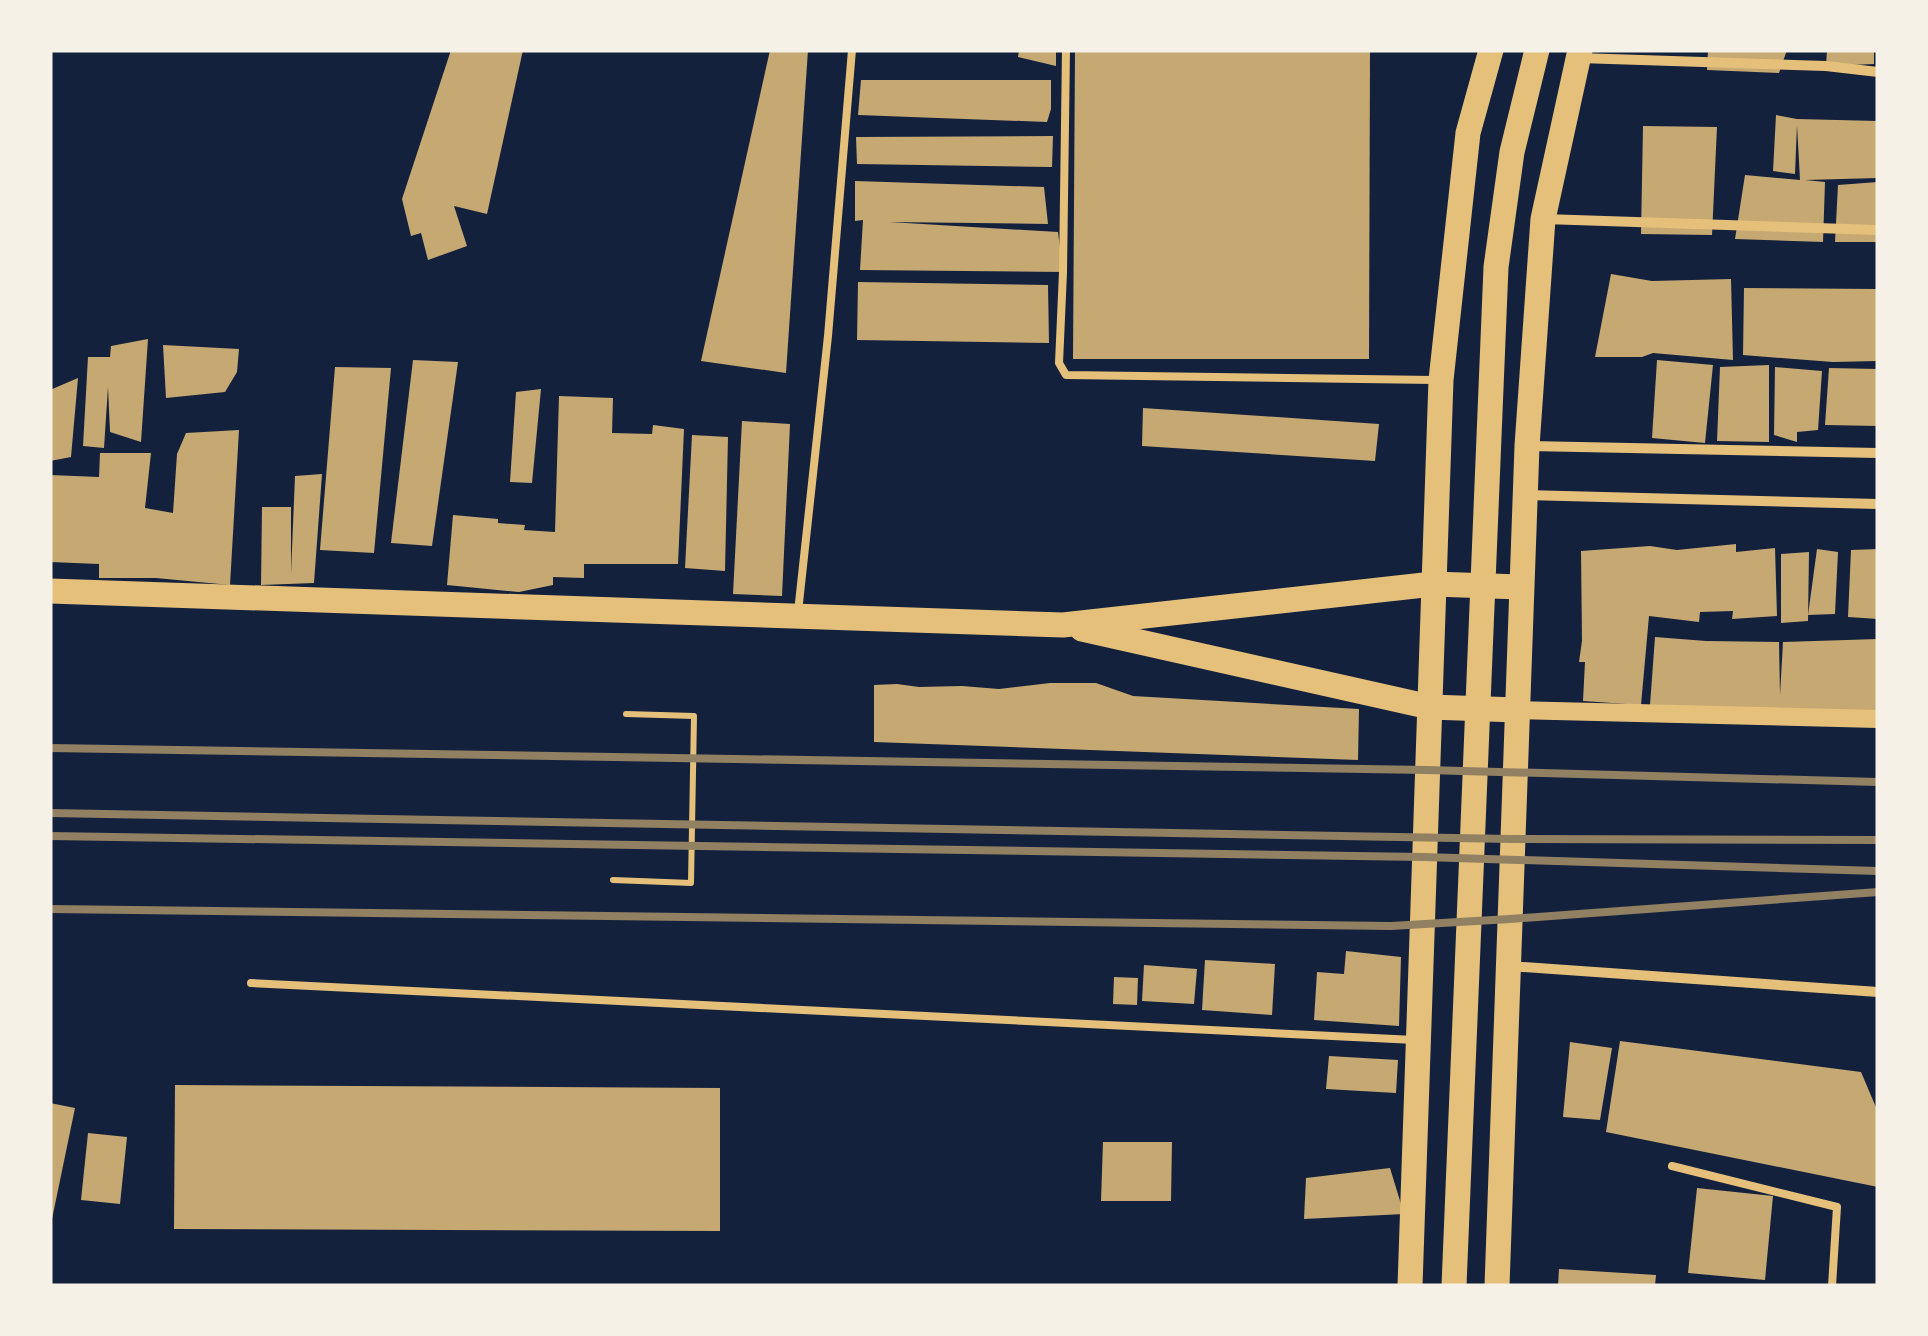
<svg xmlns="http://www.w3.org/2000/svg" width="1928" height="1336" viewBox="0 0 1928 1336" font-family="'PT Sans',sans-serif">
	<rect width="100%" height="100%" fill="#14213d"/>
	<g fill="#c6a872">
		<polygon points="451,50 523,50 487,214 454,206 467,246 428,260 421,233 411,236 402,199"/>
		<polygon points="770,50 808,50 786,373 701,361"/>
		<polygon points="1019,50 1056,50 1056,66 1018,57"/>
		<polygon points="1075,50 1370,50 1369,359 1073,359"/>
		<polygon points="1708,50 1787,50 1779,73 1707,70"/>
		<polygon points="1827,50 1874,50 1874,64 1826,66"/>
		<polygon points="861,80 1051,80 1051,109 1047,122 858,115"/>
		<polygon points="1776,115 1797,119 1878,121 1878,178 1805,180 1825,182 1823,242 1735,239 1745,175 1800,180 1797,125 1795,174 1773,171"/>
		<polygon points="1643,126 1717,127 1712,235 1641,234"/>
		<polygon points="1053,136 1052,167 857,164 856,137"/>
		<polygon points="855,181 1044,187 1048,224 889,222 1058,232 1063,272 860,270 863,220 855,221"/>
		<polygon points="1878,182 1878,242 1835,242 1838,185"/>
		<polygon points="1611,274 1652,281 1731,279 1733,360 1653,353 1642,357 1595,357"/>
		<polygon points="858,282 1048,285 1049,343 857,340"/>
		<polygon points="1744,288 1878,289 1878,361 1833,362 1743,355"/>
		<polygon points="148,339 141,442 110,432 108,387 104,448 83,446 88,357 110,357 111,346"/>
		<polygon points="163,345 239,349 237,372 225,392 166,398"/>
		<polygon points="413,360 458,362 432,546 391,543"/>
		<polygon points="1657,360 1713,365 1705,443 1652,438"/>
		<polygon points="1769,365 1769,442 1717,441 1720,367"/>
		<polygon points="335,367 391,368 374,553 320,550"/>
		<polygon points="1775,367 1822,371 1818,430 1797,432 1797,442 1774,435"/>
		<polygon points="1829,368 1878,369 1878,426 1825,425"/>
		<polygon points="78,378 71,457 50,461 50,390"/>
		<polygon points="541,389 532,483 510,482 516,392"/>
		<polygon points="559,396 613,398 612,433 652,434 653,425 684,429 678,564 584,564 584,578 553,577 553,585 519,592 447,585 453,515 498,519 498,523 525,525 524,530 555,532"/>
		<polygon points="1143,408 1379,424 1375,461 1142,446"/>
		<polygon points="742,421 790,424 782,596 733,594"/>
		<polygon points="239,430 230,585 156,578 99,578 99,564 50,562 50,475 99,477 100,453 151,453 145,508 173,513 177,454 186,433"/>
		<polygon points="692,435 728,437 725,571 685,568"/>
		<polygon points="322,474 314,583 261,585 262,507 291,507 291,574 295,476"/>
		<polygon points="1736,544 1736,552 1775,548 1777,616 1732,619 1733,611 1700,612 1699,622 1649,616 1641,705 1583,701 1585,662 1579,662 1582,641 1581,551 1650,546 1677,550"/>
		<polygon points="1817,549 1838,552 1835,614 1808,615"/>
		<polygon points="1878,549 1878,619 1848,617 1851,550"/>
		<polygon points="1809,552 1808,621 1781,623 1781,554"/>
		<polygon points="1655,637 1706,641 1779,642 1780,695 1783,642 1878,639 1878,712 1650,705"/>
		<polygon points="1050,683 1096,683 1133,696 1359,709 1358,760 874,742 874,685 897,684 919,687 962,686 999,689"/>
		<polygon points="1346,951 1401,957 1399,1026 1314,1020 1317,972 1344,974"/>
		<polygon points="1205,960 1275,964 1272,1015 1202,1010"/>
		<polygon points="1144,965 1197,969 1194,1004 1142,1001"/>
		<polygon points="1114,977 1138,978 1137,1005 1113,1004"/>
		<polygon points="1620,1041 1861,1072 1878,1112 1878,1187 1606,1132"/>
		<polygon points="1570,1042 1612,1048 1600,1120 1563,1117"/>
		<polygon points="1329,1056 1398,1060 1396,1093 1326,1089"/>
		<polygon points="175,1085 720,1088 720,1231 174,1229"/>
		<polygon points="50,1103 75,1108 52,1219 50,1219"/>
		<polygon points="88,1133 127,1137 120,1204 81,1200"/>
		<polygon points="1103,1142 1172,1142 1171,1201 1101,1201"/>
		<polygon points="1390,1168 1404,1214 1304,1219 1306,1178"/>
		<polygon points="1697,1188 1773,1196 1765,1280 1688,1273"/>
		<polygon points="1559,1269 1656,1275 1655,1286 1558,1286"/>
	</g>
	<g fill="none" stroke-linecap="round" stroke-linejoin="round">
		<polyline stroke="#e5c07b" stroke-width="6" points="613,880 691,883 694,716 626,714"/>
		<g stroke="#e5c07b" stroke-width="8">
			<polyline points="1066,50 1063,272 1059,363 1066,375 1434,380"/>
			<polyline points="798,612 828,336 852,50"/>
			<polyline points="251,983 1415,1040"/>
			<polyline points="1672,1166 1837,1207 1832,1286"/>
		</g>
		<g stroke="#e5c07b" stroke-width="10">
			<polyline points="1579,58 1826,66 1878,72"/>
			<polyline points="1544,219 1878,230"/>
			<polyline points="1529,446 1878,453"/>
			<polyline points="1525,495 1878,504"/>
			<polyline points="1509,966 1878,992"/>
		</g>
		<polyline stroke="#e5c07b" stroke-width="18" points="1517,710 1878,719"/>
		<g stroke="#e5c07b" stroke-width="25">
			<polyline points="50,591 1063,625 1433,584 1520,587"/>
			<polyline points="1082,629 1430,707 1517,710"/>
			<polyline points="1410,1286 1441,380 1468,133 1491,50"/>
			<polyline points="1454,1286 1496,267 1512,152 1537,50"/>
			<polyline points="1497,1286 1527,446 1543,219 1580,50"/>
		</g>
		<g stroke="#918062" stroke-width="8">
			<polyline points="50,748 1427,770 1878,782"/>
			<polyline points="50,813 1512,839 1878,840"/>
			<polyline points="50,836 1424,857 1878,871"/>
			<polyline points="50,909 1391,926 1510,919 1878,892"/>
		</g>
	</g>
	<rect width="1928" height="1336" fill="none" stroke="#f6f1e7" stroke-width="105"/>
</svg>
